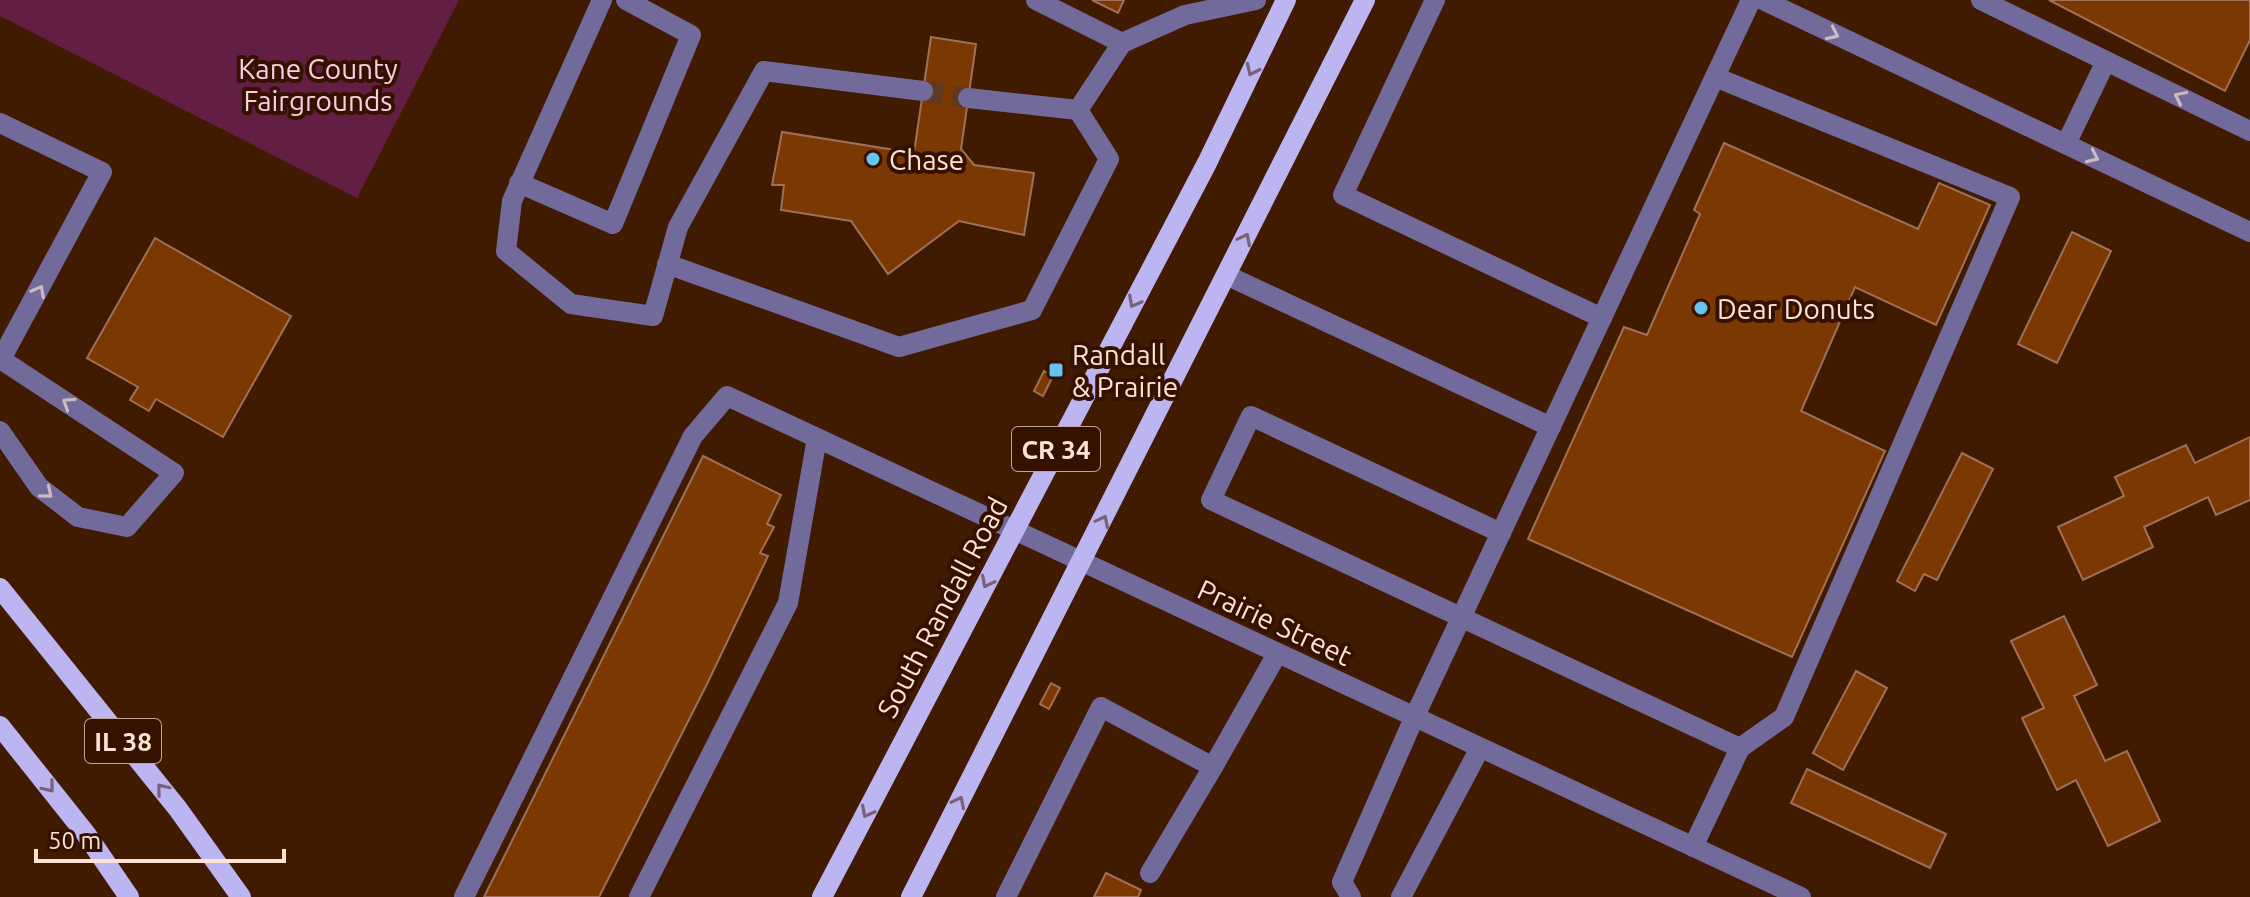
<svg xmlns="http://www.w3.org/2000/svg" width="2250" height="897" viewBox="0 0 2250 897" font-family="Ubuntu,sans-serif">
	<rect width="100%" height="100%" fill="#401b02"/>
	<polygon fill="#631f43" points="0,0 459,0 357,198 0,16"/>
	<g fill="#7b3803" stroke="#9e7158" stroke-width="2">
		<polygon points="1092,0 1124,0 1118,13"/>
		<polygon points="2049,0 2250,0 2250,40 2225,91"/>
		<polygon points="931,37 976,44 961,149 974,165 1034,173 1024,235 959,221 888,274 851,221 781,210 784,185 772,185 782,132 914,153"/>
		<polygon points="1724,143 1918,229 1939,183 1990,205 1936,325 1855,287 1801,411 1885,451 1792,657 1528,539 1624,327 1647,335 1700,214 1694,210"/>
		<polygon points="2072,232 2111,251 2057,363 2018,344"/>
		<polygon points="155,238 291,316 223,437 156,399 149,411 130,400 138,387 87,358"/>
		<polygon points="1044,371 1053,376 1043,396 1034,391"/>
		<polygon points="2250,437 2250,500 2216,515 2208,497 2144,527 2153,547 2083,580 2058,527 2124,496 2115,477 2186,445 2195,463"/>
		<polygon points="1962,453 1993,469 1937,580 1924,574 1915,591 1897,581"/>
		<polygon points="703,456 781,495 767,524 774,527 760,553 768,556 707,684 599,897 484,897"/>
		<polygon points="2064,616 2097,685 2074,696 2105,761 2127,751 2160,821 2108,846 2076,780 2057,790 2022,718 2044,708 2011,641"/>
		<polygon points="1856,671 1887,688 1843,770 1813,753"/>
		<polygon points="1051,683 1060,688 1049,709 1040,704"/>
		<polygon points="1807,769 1946,834 1930,868 1791,803"/>
		<polygon points="1106,873 1141,890 1138,897 1094,897"/>
	</g>
	<g fill="none" stroke-linecap="round" stroke-linejoin="round">
		<polyline stroke="#5c3922" stroke-width="20" stroke-dasharray="20 10" stroke-linecap="butt" points="923,91 968,98"/>
		<g stroke="#716a9b" stroke-width="20">
			<polyline points="602,0 512,201 506,251 571,304 653,316 678,227 764,71 923,91"/>
			<polyline points="1036,0 1122,43 1185,15 1256,0"/>
			<polyline points="1435,0 1343,195 1602,318"/>
			<polyline points="1763,0 2250,232"/>
			<polyline points="1981,0 2250,131"/>
			<polyline points="1715,77 2010,197 1784,717 1740,748"/>
			<polyline points="968,98 1078,110"/>
			<polyline points="1078,110 1122,43"/>
			<polyline points="0,123 102,172 0,361"/>
			<polyline points="2066,144 2106,61"/>
			<polyline points="519,183 613,224 691,35 626,0"/>
			<polyline points="667,264 899,347 1032,310 1109,159 1078,110"/>
			<polyline points="1226,275 1551,427"/>
			<polyline points="0,431 39,487 78,517 127,527 174,473 2,360"/>
			<polyline points="1501,533 1251,416 1211,500 1740,748 1693,847"/>
			<polyline points="1150,873 1213,767"/>
			<polyline points="464,897 693,436 727,396 1801,897"/>
			<polyline points="639,897 788,603 817,438"/>
			<polyline points="1006,897 1101,707 1213,767 1277,654"/>
			<polyline points="1351,897 1342,882 1414,718 1751,0"/>
			<polyline points="1401,897 1480,748"/>
		</g>
		<g stroke="#bdb4f2" stroke-width="20">
			<polyline points="0,588 178,809 241,897"/>
			<polyline points="0,726 86,834 129,897"/>
			<polyline points="822,897 1207,163 1286,0"/>
			<polyline points="911,897 1365,0"/>
		</g>
	</g>
	<defs><path id="oneway-chevron" d="M-2-3.5L2.5 0L-2 3.5" fill="none" stroke-width="1.6" stroke-linecap="round" stroke-linejoin="round" transform="scale(2)"/></defs>
	<g stroke="#ccb9c1">
		<use href="#oneway-chevron" transform="translate(1833 34) rotate(25)"/>
		<use href="#oneway-chevron" transform="translate(2180 97) rotate(-154)"/>
		<use href="#oneway-chevron" transform="translate(2093 157) rotate(25)"/>
		<use href="#oneway-chevron" transform="translate(39 291) rotate(-62)"/>
		<use href="#oneway-chevron" transform="translate(68 403) rotate(-147)"/>
		<use href="#oneway-chevron" transform="translate(47 493) rotate(40)"/>
	</g>
	<g stroke="#796279">
		<use href="#oneway-chevron" transform="translate(1252 70) rotate(116)"/>
		<use href="#oneway-chevron" transform="translate(1245 239) rotate(-63)"/>
		<use href="#oneway-chevron" transform="translate(1134 302) rotate(118)"/>
		<use href="#oneway-chevron" transform="translate(1103 521) rotate(-63)"/>
		<use href="#oneway-chevron" transform="translate(987 582) rotate(117)"/>
		<use href="#oneway-chevron" transform="translate(49 787) rotate(51)"/>
		<use href="#oneway-chevron" transform="translate(162 789) rotate(-129)"/>
		<use href="#oneway-chevron" transform="translate(959 802) rotate(-63)"/>
		<use href="#oneway-chevron" transform="translate(867 812) rotate(118)"/>
	</g>
	<g fill="#67c4f0" stroke="#351100" stroke-width="3">
		<circle cx="873" cy="159" r="8"/>
		<circle cx="1701" cy="308" r="8"/>
		<rect x="1048" y="362" width="16" height="16" rx="4"/>
	</g>
	<g text-anchor="middle" dominant-baseline="central" stroke-width="8" stroke-linejoin="round" paint-order="stroke">
		<g fill="#351100" stroke="#c1a495" stroke-width="2">
			<rect x="1012" y="427" width="88" height="44" rx="6"/>
			<rect x="85" y="719" width="76" height="44" rx="6"/>
		</g>
		<g font-size="26" font-weight="bold" fill="#fde3d5">
			<text x="1056" y="449">CR 34</text>
			<text x="123" y="741">IL 38</text>
		</g>
		<g font-size="28" fill="#facee1" stroke="#351100">
			<text x="318" y="68">Kane County<tspan x="318" dy="32">Fairgrounds</tspan></text>
		</g>
		<g font-size="28" fill="#fde3d5" stroke="#351100" text-anchor="start">
			<text x="889" y="159">Chase</text>
			<text x="1717" y="308">Dear Donuts</text>
			<text x="1072" y="354">Randall<tspan x="1072" dy="32">&amp; Prairie</tspan></text>
		</g>
		<g font-size="28" fill="#fde3d5" stroke="#351100">
			<text transform="translate(942 607) rotate(-62)">South Randall Road</text>
			<text transform="translate(1275 622) rotate(25)">Prairie Street</text>
		</g>
	</g>
	<path d="M36 849v12h248v-12" fill="none" stroke="#fde3d5" stroke-width="4"/>
	<text x="48" y="849" font-size="24" fill="#fde3d5" stroke="#351100" stroke-width="6" paint-order="stroke">50 m</text>
</svg>
